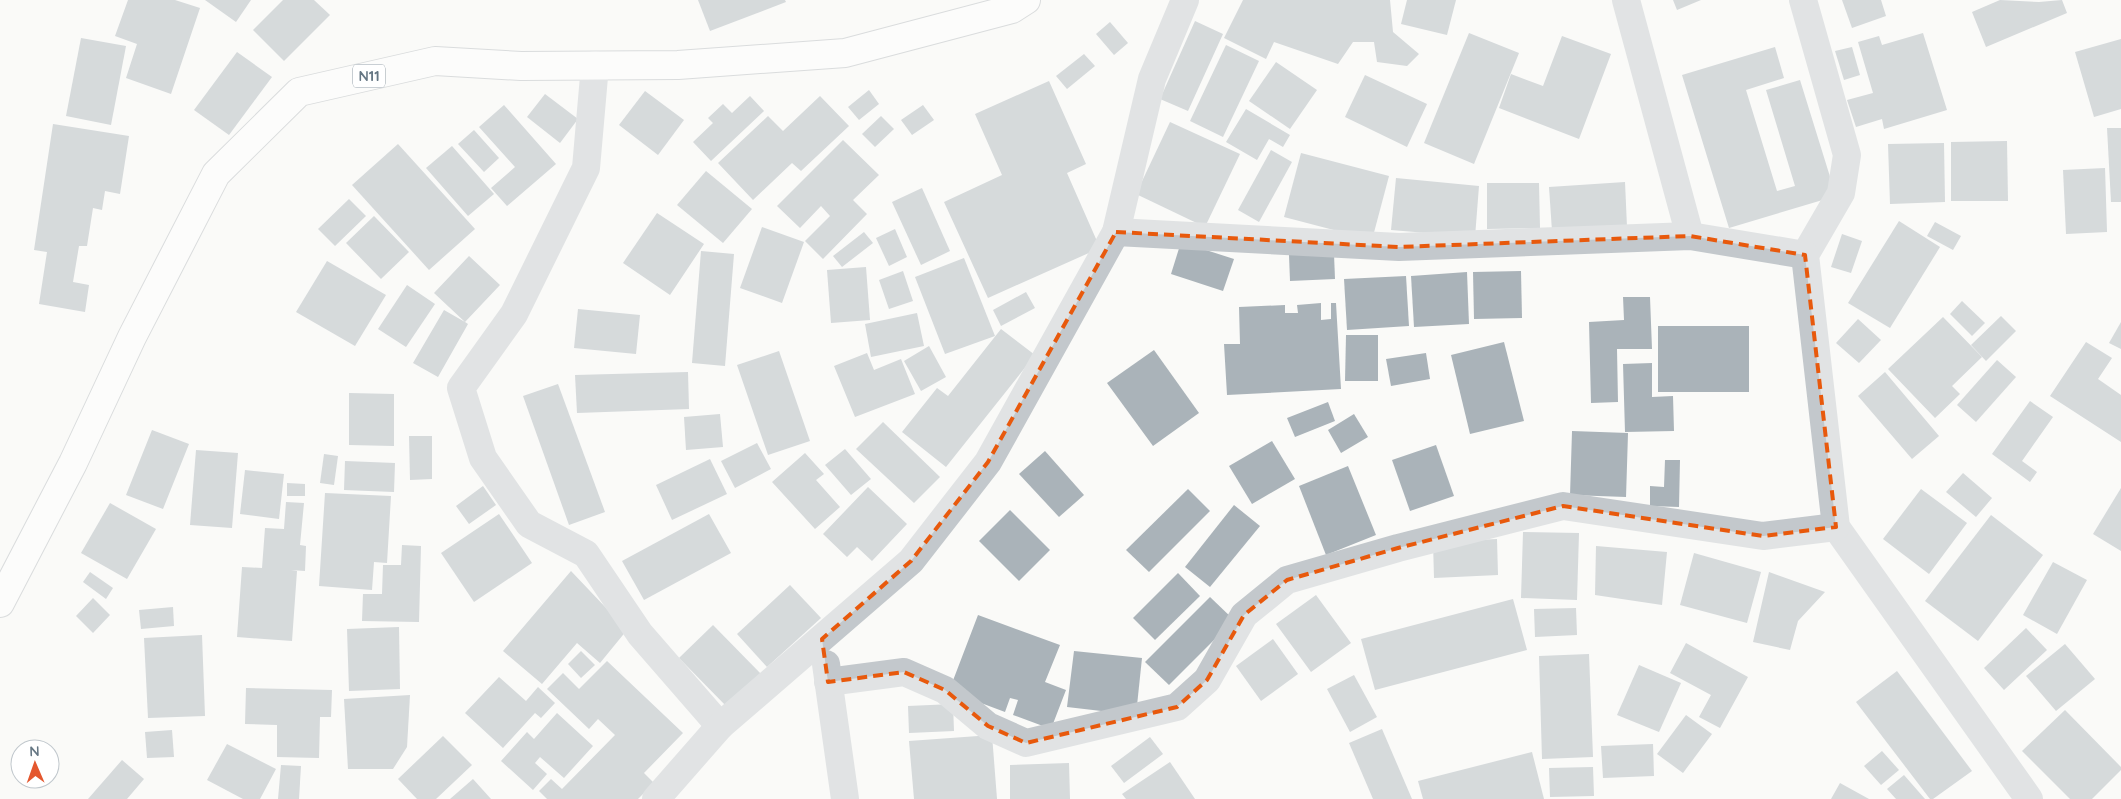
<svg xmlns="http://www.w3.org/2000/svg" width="2121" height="799" viewBox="0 0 2121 799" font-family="Quicksand,sans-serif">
	<rect width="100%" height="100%" fill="#fafaf8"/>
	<g fill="#aab3b9">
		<polygon points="128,0 175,0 200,8 171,94 126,78 137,44 115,36"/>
		<polygon points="205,0 251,0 236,22"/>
		<polygon points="283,0 314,0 330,15 284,61 253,30"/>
		<polygon points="698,0 785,0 786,2 710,31"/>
		<polygon points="1243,0 1390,0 1393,32 1419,54 1407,66 1377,62 1374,42 1353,42 1338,64 1274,42 1266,59 1224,38"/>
		<polygon points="1407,0 1456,0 1447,35 1401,24"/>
		<polygon points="1673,0 1701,0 1677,10"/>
		<polygon points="1842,0 1881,0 1886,16 1852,28"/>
		<polygon points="2000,0 2039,2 2062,0 2067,13 1986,47 1972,12"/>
		<polygon points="1195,21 1223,34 1188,111 1160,99"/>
		<polygon points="1110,22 1128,43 1114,55 1096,34"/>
		<polygon points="1469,33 1519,53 1474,164 1424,143"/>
		<polygon points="1923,33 1947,110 1884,129 1882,119 1856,127 1847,100 1873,93 1858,42 1879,36 1882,45"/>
		<polygon points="1562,36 1611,54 1579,139 1499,108 1511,74 1543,86"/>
		<polygon points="81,38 126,46 111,125 66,116"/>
		<polygon points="2121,39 2121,109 2094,117 2075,52"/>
		<polygon points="1226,45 1259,61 1223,137 1190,121"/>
		<polygon points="1775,47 1784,78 1746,90 1777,191 1795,186 1766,90 1800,80 1836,196 1729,228 1682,75"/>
		<polygon points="1852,47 1860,75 1844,80 1835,51"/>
		<polygon points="237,52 272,77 229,135 194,110"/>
		<polygon points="1084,54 1095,66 1067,89 1056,76"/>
		<polygon points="1276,62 1317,90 1290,129 1249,101"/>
		<polygon points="1365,75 1427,104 1407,147 1345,117"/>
		<polygon points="1049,81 1086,164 1067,173 1100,248 988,298 944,202 1002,175 975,114"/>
		<polygon points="869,90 879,104 859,120 848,107"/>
		<polygon points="645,91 684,120 658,155 619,125"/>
		<polygon points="545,94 578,119 560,143 527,117"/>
		<polygon points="750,96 764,111 711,161 693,142 713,123 708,118 723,104 732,113"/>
		<polygon points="820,96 849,126 801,171 792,163 753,200 718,163 768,116 783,131"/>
		<polygon points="504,105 556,164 507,206 491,188 515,167 479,127"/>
		<polygon points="923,105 934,120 912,135 901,120"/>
		<polygon points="1246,109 1290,135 1283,147 1269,139 1257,160 1226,142"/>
		<polygon points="881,116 894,129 875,147 862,134"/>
		<polygon points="1170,122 1240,154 1205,227 1136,194"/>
		<polygon points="53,124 129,136 120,194 105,191 102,210 93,208 87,246 79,246 73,282 89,285 85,312 39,304 47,252 34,250"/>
		<polygon points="2107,128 2121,128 2121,202 2111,202"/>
		<polygon points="474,130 499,158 484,172 458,144"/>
		<polygon points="843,140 879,175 853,200 867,214 823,259 805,241 830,216 821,206 800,228 777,206"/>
		<polygon points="2007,141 2008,201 1951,201 1951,142"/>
		<polygon points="1944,143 1945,202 1890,204 1888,144"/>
		<polygon points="398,144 475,229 429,270 352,185"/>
		<polygon points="452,146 494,194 468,216 426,168"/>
		<polygon points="1271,150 1292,162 1259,222 1238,210"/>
		<polygon points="1301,153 1389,176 1372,240 1284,217"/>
		<polygon points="2105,168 2107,232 2066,234 2063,170"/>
		<polygon points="706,171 752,209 723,243 677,205"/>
		<polygon points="1396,178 1479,186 1475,237 1391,230"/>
		<polygon points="1625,182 1627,227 1552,231 1549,187"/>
		<polygon points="1487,183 1539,183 1540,228 1487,229"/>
		<polygon points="922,188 950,251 921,265 892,202"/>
		<polygon points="349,199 366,216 335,246 318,229"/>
		<polygon points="657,213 704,244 670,295 623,263"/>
		<polygon points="374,216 409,252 381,279 346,243"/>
		<polygon points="1899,221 1940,247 1890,328 1848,303"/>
		<polygon points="1935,222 1961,236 1953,250 1927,236"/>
		<polygon points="762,227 804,242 782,303 740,288"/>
		<polygon points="895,229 907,257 889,266 876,238"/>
		<polygon points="864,232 873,243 842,267 833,256"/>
		<polygon points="1842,234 1862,241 1851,273 1831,267"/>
		<polygon points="1181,242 1234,259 1223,291 1171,274"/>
		<polygon points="701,251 734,254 725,366 692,363"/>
		<polygon points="1334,254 1335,279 1290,281 1289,255"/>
		<polygon points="469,256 500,285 465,322 468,324 438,377 413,363 444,310 465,322 434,293"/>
		<polygon points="964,258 995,336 945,354 915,277"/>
		<polygon points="327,261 386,295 355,346 296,312"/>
		<polygon points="866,267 870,320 831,323 827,270"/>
		<polygon points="903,271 913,301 889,309 879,280"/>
		<polygon points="1521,271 1522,318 1474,319 1473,272"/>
		<polygon points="1467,272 1469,324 1414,327 1411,276"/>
		<polygon points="1406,276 1409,326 1347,330 1344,279"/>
		<polygon points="407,285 435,304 406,347 378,329"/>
		<polygon points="1026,292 1035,308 1001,326 993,310"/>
		<polygon points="1623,297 1650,297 1652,349 1617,349 1618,402 1591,403 1589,322 1624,320"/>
		<polygon points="1962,301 1985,323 1972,336 1950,314"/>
		<polygon points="1321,303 1321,320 1331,319 1331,303 1336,303 1341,389 1227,395 1224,344 1240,344 1239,307 1285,305 1285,313 1298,313 1297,305"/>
		<polygon points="578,309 640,315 636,354 574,348"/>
		<polygon points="917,313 924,346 871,357 865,324"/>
		<polygon points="2001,316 2016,331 1986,361 1971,345"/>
		<polygon points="1943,317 1982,357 1952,386 1960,394 1935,418 1888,369"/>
		<polygon points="1858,319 1881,340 1859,363 1836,343"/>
		<polygon points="2121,322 2121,349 2109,343"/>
		<rect x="1658" y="326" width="91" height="66"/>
		<polygon points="1001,329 1035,355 946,467 902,432 937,388 948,396"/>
		<polygon points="1346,335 1378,335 1378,381 1345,381"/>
		<polygon points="1504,342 1524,421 1470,434 1451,355"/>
		<polygon points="2086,342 2112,358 2098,379 2121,395 2121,442 2050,396"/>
		<polygon points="929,346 946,377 921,391 904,361"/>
		<polygon points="1154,350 1199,413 1153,446 1107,383"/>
		<polygon points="779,351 810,441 768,455 737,365"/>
		<polygon points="867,353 874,370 901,359 915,394 855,417 834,366"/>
		<polygon points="1426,353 1430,379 1391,386 1386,359"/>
		<polygon points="1997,360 2016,377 1976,422 1957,405"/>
		<polygon points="1652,363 1652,397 1673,396 1674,431 1625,432 1623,364"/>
		<polygon points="688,372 689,409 577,413 575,375"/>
		<polygon points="1885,372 1939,436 1912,459 1858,396"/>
		<polygon points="558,384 605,512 569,525 523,396"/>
		<polygon points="349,393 394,394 394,446 349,445"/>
		<polygon points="2030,401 2053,417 2022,461 2037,472 2030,482 1992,454"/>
		<polygon points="1328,402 1335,421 1295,437 1287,418"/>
		<polygon points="720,414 723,447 686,450 684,417"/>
		<polygon points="1354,414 1368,437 1341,453 1328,430"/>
		<polygon points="883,422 940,477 914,503 856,449"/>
		<polygon points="152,430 189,444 163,509 126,495"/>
		<polygon points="1572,431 1628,433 1626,497 1570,495"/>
		<polygon points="409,436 432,436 432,479 410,480"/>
		<polygon points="1272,441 1295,479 1252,504 1229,466"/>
		<polygon points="757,443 771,469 735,488 721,461"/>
		<polygon points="1436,445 1454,496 1410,511 1392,460"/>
		<polygon points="845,449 871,479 851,495 825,465"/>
		<polygon points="196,450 238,453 232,528 190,525"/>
		<polygon points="1045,451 1084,495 1059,517 1019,474"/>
		<polygon points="805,453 824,474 816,480 840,507 815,529 772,482"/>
		<polygon points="324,454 338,456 334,485 320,483"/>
		<polygon points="710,459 727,494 672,520 656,485"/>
		<polygon points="1665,460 1680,460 1679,507 1650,506 1650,486 1664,487"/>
		<polygon points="345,461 395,463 394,492 344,490"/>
		<polygon points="1348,466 1376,535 1326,555 1299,486"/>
		<polygon points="245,470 284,474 279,519 240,514"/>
		<polygon points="1963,473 1992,498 1976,517 1946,492"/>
		<polygon points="287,483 305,484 305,496 287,496"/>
		<polygon points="483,486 496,505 469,524 456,506"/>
		<polygon points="868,487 907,524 872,561 857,547 847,557 823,534"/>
		<polygon points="2121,488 2121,551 2093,534"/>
		<polygon points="1188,489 1210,511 1149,572 1126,550"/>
		<polygon points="1921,489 1967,523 1929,574 1883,539"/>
		<polygon points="325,493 391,496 387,563 374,562 372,590 319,586"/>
		<polygon points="286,502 304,503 300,545 306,546 305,571 291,570 297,571 292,641 237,637 242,567 262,568 265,528 284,529"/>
		<polygon points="110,503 156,529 127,579 81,553"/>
		<polygon points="1234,505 1260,526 1210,587 1185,567"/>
		<polygon points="1010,510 1050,550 1019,581 979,541"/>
		<polygon points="499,514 532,563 474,602 441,553"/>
		<polygon points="709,514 731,553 644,600 622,561"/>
		<polygon points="1991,515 2043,555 1978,641 1925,601"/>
		<polygon points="1523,532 1579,533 1577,600 1521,598"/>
		<polygon points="1497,539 1498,575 1434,578 1433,542"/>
		<polygon points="402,545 421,546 419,622 362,621 363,594 382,594 383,565 401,565"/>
		<polygon points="1596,546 1667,552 1662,605 1595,595"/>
		<polygon points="1694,553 1761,572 1747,623 1680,605"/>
		<polygon points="2053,562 2087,580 2057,634 2023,615"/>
		<polygon points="571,571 627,630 600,663 577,643 542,684 503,651"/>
		<polygon points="90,572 113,588 106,599 83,582"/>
		<polygon points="1769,572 1825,592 1798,621 1790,650 1753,642"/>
		<polygon points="1178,573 1200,596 1155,640 1133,618"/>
		<polygon points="790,585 821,618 767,667 737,634"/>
		<polygon points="1316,595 1351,643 1311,672 1276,624"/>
		<polygon points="1210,597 1234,620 1169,685 1145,662"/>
		<polygon points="93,598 110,615 93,633 76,616"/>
		<polygon points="1513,599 1527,650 1375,690 1361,639"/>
		<polygon points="173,607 174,626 141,629 139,610"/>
		<polygon points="1576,608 1577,635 1535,637 1534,609"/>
		<polygon points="978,615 1060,645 1045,682 1066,690 1051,729 1013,715 1018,700 1010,698 1005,712 949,691"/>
		<polygon points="713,625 762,675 728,708 679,658"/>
		<polygon points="399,627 400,689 349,691 347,629"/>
		<polygon points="2026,628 2047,650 2004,690 1984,668"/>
		<polygon points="202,635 205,716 148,718 144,638"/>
		<polygon points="1273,639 1298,674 1261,701 1236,666"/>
		<polygon points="1686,643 1748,677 1720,728 1699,717 1711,695 1670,673"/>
		<polygon points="2065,644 2095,679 2056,711 2026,676"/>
		<polygon points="581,651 595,665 581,678 568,664"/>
		<polygon points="1074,651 1142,658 1136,715 1067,707"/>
		<polygon points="1589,654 1593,757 1542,759 1539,656"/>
		<polygon points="607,661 683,733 644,773 654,783 638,799 547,799 539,791 551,779 562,789 615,735 598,719 589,729 547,689 563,673 579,689"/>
		<polygon points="1639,665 1681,683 1659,732 1617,715"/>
		<polygon points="1897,671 1972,771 1933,799 1930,799 1856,702"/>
		<polygon points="1354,675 1377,717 1350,732 1327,689"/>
		<polygon points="499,677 526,701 538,687 555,703 541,718 535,713 503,748 465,713"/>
		<polygon points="246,688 332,690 331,717 320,717 319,758 277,757 277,725 245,724"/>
		<polygon points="410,695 407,747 393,769 348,769 344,699"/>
		<polygon points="953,704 954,731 909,733 908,706"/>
		<polygon points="2065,710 2121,767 2121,770 2092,799 2070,799 2022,751"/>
		<polygon points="557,713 593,746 564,778 540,757 535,763 547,774 533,790 501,761 527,732 534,739"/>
		<polygon points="1686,715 1712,734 1683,773 1657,754"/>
		<polygon points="1382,729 1412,799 1373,799 1349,743"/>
		<polygon points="172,730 174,757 147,758 145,732"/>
		<polygon points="992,735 997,799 914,799 909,741"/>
		<polygon points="443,736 472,765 436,799 417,799 398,779"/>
		<polygon points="1150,737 1163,754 1124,783 1111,766"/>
		<polygon points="227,744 276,769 260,799 243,799 207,780"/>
		<polygon points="1653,744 1654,776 1603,778 1601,746"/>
		<polygon points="1882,751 1899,770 1881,785 1864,766"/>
		<polygon points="1532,752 1544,799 1423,799 1418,781"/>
		<polygon points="122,760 144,779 127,799 88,799"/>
		<polygon points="1170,762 1195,799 1126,799 1122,794"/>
		<polygon points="1069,763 1070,799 1010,799 1010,765"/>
		<polygon points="281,765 301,766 299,799 278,799"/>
		<polygon points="1593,767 1594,796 1550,797 1549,768"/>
		<polygon points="1904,775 1925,799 1896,799 1887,789"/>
		<polygon points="473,779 491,799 450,799"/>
		<polygon points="1840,783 1869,799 1831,799"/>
	</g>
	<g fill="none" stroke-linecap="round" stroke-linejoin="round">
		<defs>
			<polyline id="highway" points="0,603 73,463 132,337 216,174 299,92 435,61 521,66 678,65 845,53 1012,9 1026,0"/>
		</defs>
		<use href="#highway" stroke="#b4b9bd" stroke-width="30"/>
		<g stroke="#c3c8cc" stroke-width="28">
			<polyline points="1626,0 1690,236"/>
			<polyline points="1803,0 1847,155 1841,193 1805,255 1836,527 2029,799"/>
			<polyline points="595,65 586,168 514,314 461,388 483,458 529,524 586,554 640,634 720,726"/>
			<polyline points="1116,232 1399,247 1690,236 1805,255"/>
			<polyline points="826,664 845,799"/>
			<polyline points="828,682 904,672 945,690 988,726 1026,743 1177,707 1207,680 1244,615 1287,580 1398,548 1563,506 1763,536 1836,527"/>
			<polyline points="656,799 720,726 911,561 988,462 1116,232 1152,79 1185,0"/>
		</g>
		<use href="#highway" stroke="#fff" stroke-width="28"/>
	</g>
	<path d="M0 0H2121V799H0ZM1116,232l283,15 291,-11 115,19 31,272 -73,9 -200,-30 -165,42 -111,32 -43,35 -37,65 -30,27 -151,36 -38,-17 -43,-36 -41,-18 -76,10 -6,-43 89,-78 77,-99z" fill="#fafaf8" fill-opacity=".55" fill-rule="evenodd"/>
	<path fill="none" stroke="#e8590c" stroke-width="4" stroke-dasharray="10 6" stroke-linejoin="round" d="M1116,232l283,15 291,-11 115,19 31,272 -73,9 -200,-30 -165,42 -111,32 -43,35 -37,65 -30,27 -151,36 -38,-17 -43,-36 -41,-18 -76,10 -6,-43 89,-78 77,-99z"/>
	<g text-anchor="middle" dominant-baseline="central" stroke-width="5" stroke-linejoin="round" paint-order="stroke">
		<rect fill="#fff" stroke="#939fa8" stroke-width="1" x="353" y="64.5" width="32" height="23" rx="4"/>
		<g font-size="14" font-weight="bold" fill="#657683">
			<text x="369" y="76">N11</text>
		</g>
	</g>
	<g transform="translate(35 764) rotate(358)"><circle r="24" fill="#ffffff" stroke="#c1c8cd"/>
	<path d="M0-4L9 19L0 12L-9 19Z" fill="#e4572e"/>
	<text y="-8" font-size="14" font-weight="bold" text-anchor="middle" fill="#657683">N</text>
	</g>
</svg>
